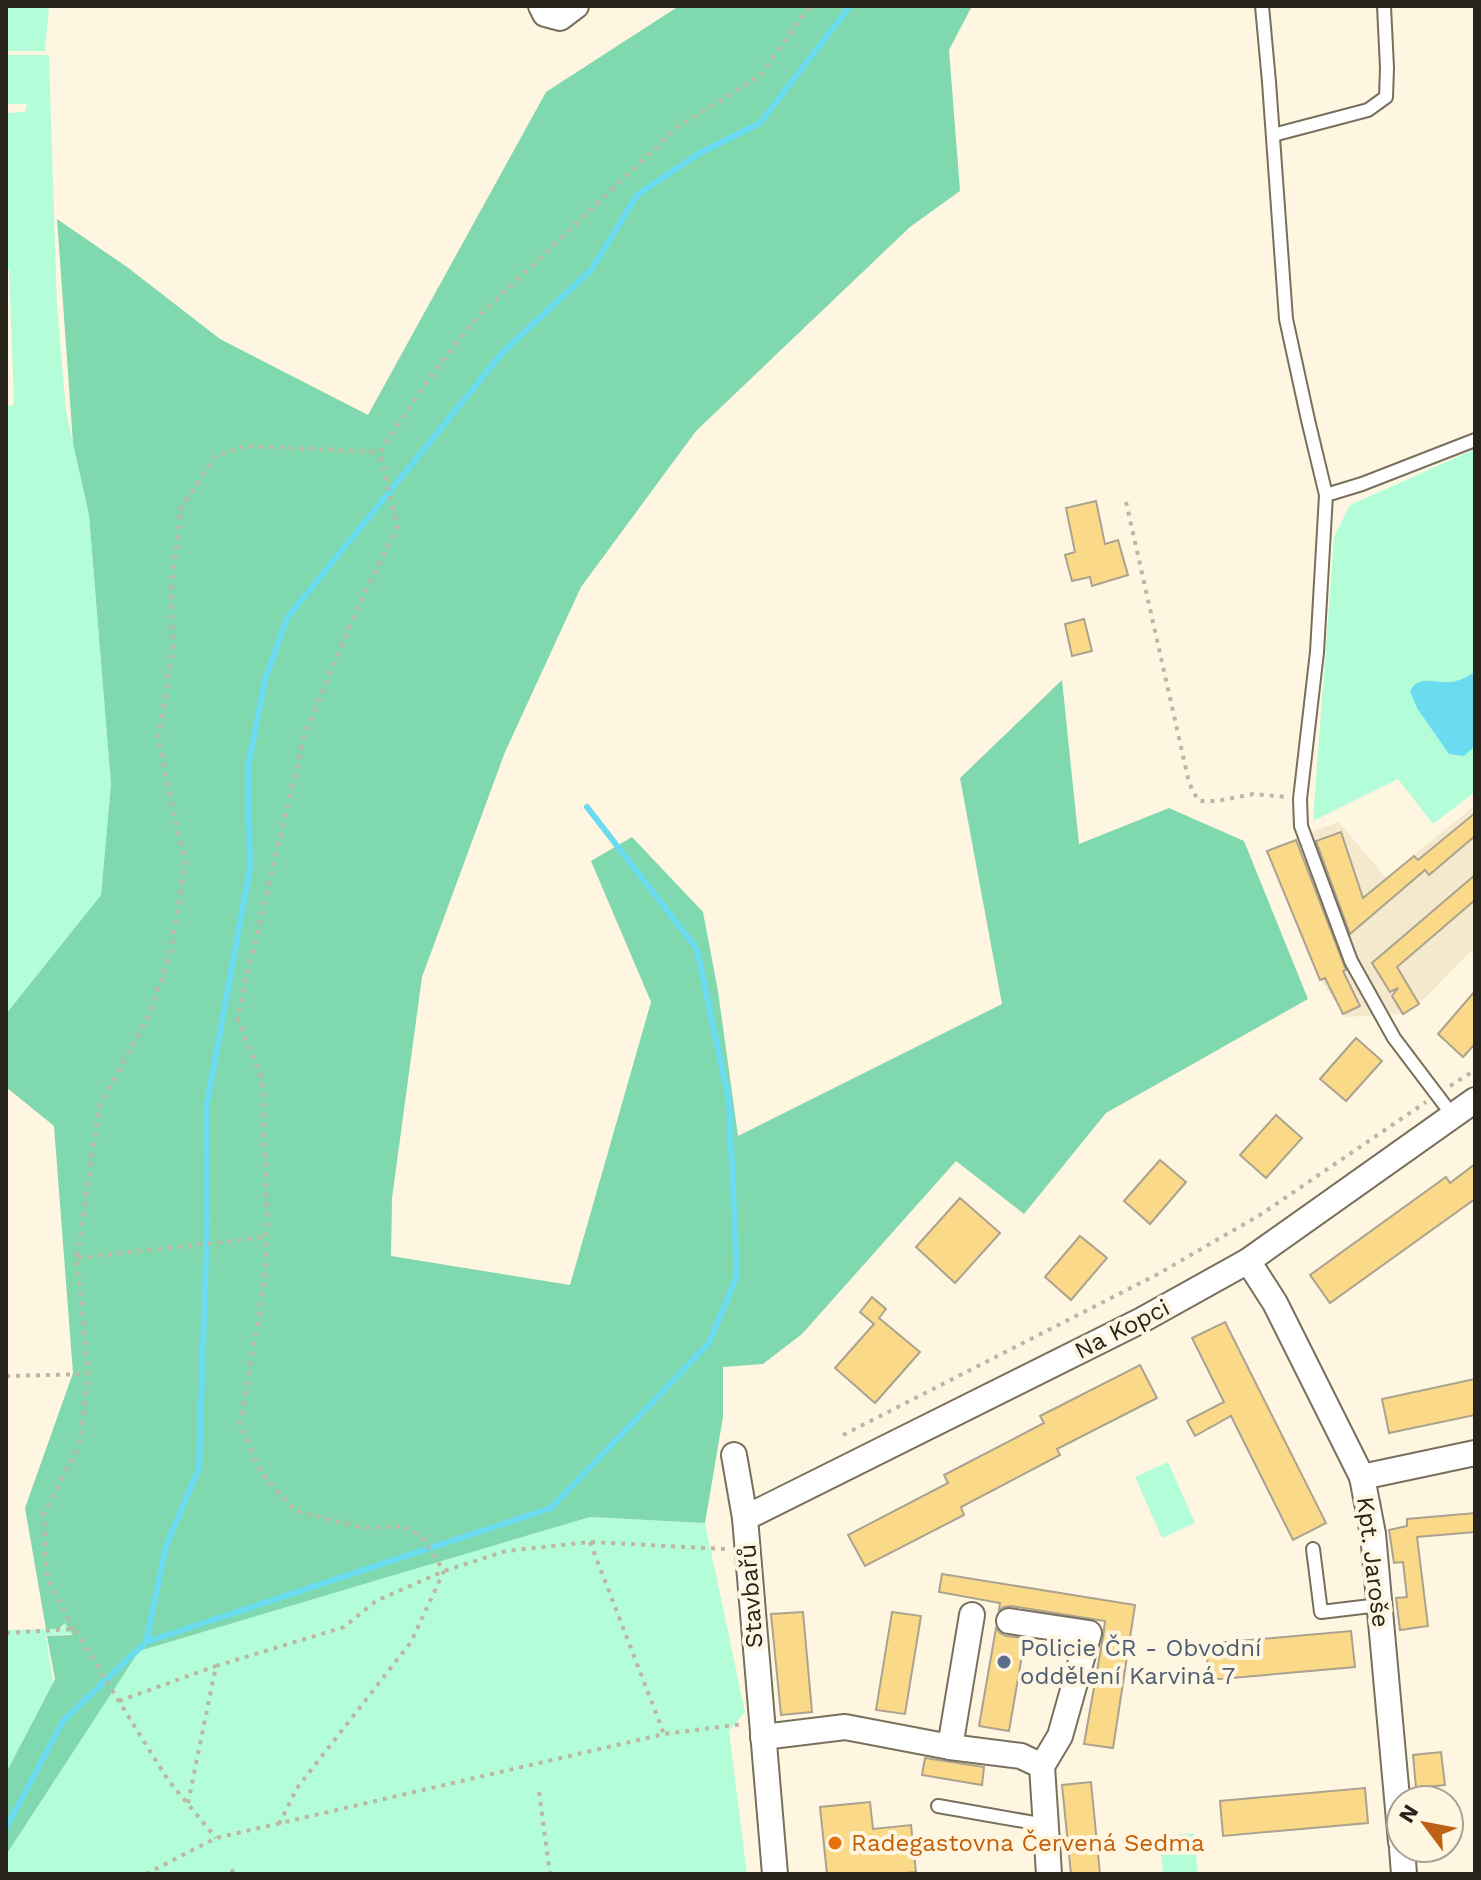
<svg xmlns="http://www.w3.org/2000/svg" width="1481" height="1880" viewBox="0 0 1481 1880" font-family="'Work Sans',sans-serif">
	<rect width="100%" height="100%" fill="#fff6e1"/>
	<polygon fill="#f5e9cd" points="1475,805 1475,947 1418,1005 1403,1014 1346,1017 1321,981 1268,851 1322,828 1339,822 1386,878"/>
	<g fill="#b3fdd8">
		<polygon points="6,6 49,6 45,51 8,51 6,49"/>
		<polygon points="6,55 49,55 57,306 66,411 89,515 111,784 101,895 6,1014 6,406 14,405 9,270 6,269 6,113 25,112 27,104 6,104"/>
		<polygon points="1475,449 1475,792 1433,824 1398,779 1313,821 1334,537 1350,505"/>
		<polygon points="1168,1462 1195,1523 1162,1538 1135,1477"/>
		<polygon points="590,1517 705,1523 745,1712 729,1731 747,1874 6,1874 6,1855 139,1651"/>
		<polygon points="65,1622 74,1636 68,1634 46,1636 53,1682 6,1773 6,1630 59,1629 63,1627"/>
		<polygon points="1194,1833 1198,1874 1163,1874 1159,1837"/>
	</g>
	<polygon fill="#7fd8ae" points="679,6 972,6 949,50 960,191 910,227 696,431 581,587 505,752 422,977 392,1198 391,1256 570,1285 651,1002 591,861 632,837 703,912 718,991 738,1136 1002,1004 960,778 1062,680 1079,844 1169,808 1244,841 1308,999 1106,1113 1024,1214 956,1161 802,1334 763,1364 723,1367 723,1417 705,1523 590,1517 139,1651 6,1855 6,1773 55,1679 47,1636 73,1635 65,1623 59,1629 46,1629 25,1508 73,1373 54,1126 6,1087 6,1014 101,895 111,784 89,515 73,443 57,219 127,267 220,339 368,415 546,92"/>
	<path fill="#6bdbf0" d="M1475,672v74l-11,10 -15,-2 -32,-46 -7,-17c10,-17 25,-7 41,-9 9,-1 17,-6 24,-10z"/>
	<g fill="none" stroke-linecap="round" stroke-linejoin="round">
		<g stroke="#6bdbf0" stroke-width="6">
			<polyline points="146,1642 166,1546 199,1468 207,1224 206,1109 250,868 248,767 265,680 287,618 502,353 592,269 637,195 698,154 760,123 850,6"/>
			<polyline points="6,1828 63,1721 146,1642 551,1508 709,1343 737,1276 729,1102 697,949 587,807"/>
		</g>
	</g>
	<g fill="#fada89" stroke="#aba38f" stroke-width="2">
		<polygon points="1096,501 1105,544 1118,540 1128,575 1092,586 1090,577 1072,581 1065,555 1075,552 1066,508"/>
		<polygon points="1084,619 1092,651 1072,656 1065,624"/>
		<polygon points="1475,813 1475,836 1429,875 1425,870 1350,934 1316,841 1341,832 1363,898 1414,856 1418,860"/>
		<polygon points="1296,840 1346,970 1343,971 1360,1006 1343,1014 1325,978 1320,980 1267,851"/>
		<polygon points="1475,875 1475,900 1397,967 1419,1004 1403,1014 1392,996 1398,988 1390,992 1372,963"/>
		<polygon points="1475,991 1475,1044 1463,1057 1438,1034"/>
		<polygon points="1356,1038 1382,1061 1346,1101 1320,1079"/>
		<polygon points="1276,1115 1302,1138 1266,1178 1240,1155"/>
		<polygon points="1160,1160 1186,1182 1150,1224 1124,1201"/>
		<polygon points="1475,1164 1475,1199 1330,1303 1310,1275 1446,1177 1450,1183"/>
		<polygon points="960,1198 1000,1233 955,1283 916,1247"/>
		<polygon points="1080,1236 1107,1258 1071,1300 1045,1277"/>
		<polygon points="872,1297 886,1309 879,1318 920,1352 875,1403 835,1368 874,1324 860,1312"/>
		<polygon points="1225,1322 1326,1523 1293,1540 1231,1416 1195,1436 1187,1421 1224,1402 1192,1338"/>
		<polygon points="1140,1365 1157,1398 1057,1449 1060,1455 961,1507 964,1515 865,1566 848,1535 948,1483 944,1475 1044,1423 1040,1416"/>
		<polygon points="1475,1379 1475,1415 1389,1433 1382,1399"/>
		<polygon points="1475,1513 1475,1532 1417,1537 1428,1626 1400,1630 1396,1598 1407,1597 1403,1562 1394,1563 1389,1530 1407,1526 1407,1519"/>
		<polygon points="942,1574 1135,1605 1113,1748 1084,1744 1103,1637 1105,1621 1011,1606 1004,1607 999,1610 1000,1603 939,1592"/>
		<polygon points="803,1612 812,1712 781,1715 771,1614"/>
		<polygon points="892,1612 921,1616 905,1714 876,1710"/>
		<polygon points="996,1628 1000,1633 1006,1636 1025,1638 1009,1731 979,1726"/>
		<polygon points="1351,1631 1355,1667 1209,1680 1206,1644"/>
		<polygon points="1441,1752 1445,1785 1416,1788 1413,1755"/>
		<polygon points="925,1758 984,1767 982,1785 922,1775"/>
		<polygon points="1091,1782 1100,1874 1071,1874 1062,1785"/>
		<polygon points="1365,1788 1368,1823 1223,1836 1220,1801"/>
		<polygon points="870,1802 873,1829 911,1825 916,1872 892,1874 827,1874 820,1807"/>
	</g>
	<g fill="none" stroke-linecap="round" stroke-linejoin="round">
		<defs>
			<g id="service">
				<polyline points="1262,6 1269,82 1286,319 1308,420 1326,495"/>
				<polyline points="1273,135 1368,110 1386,97 1387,68 1384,6"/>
				<polyline points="1453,1116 1394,1038 1351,961 1301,826 1300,799 1317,652 1326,495 1362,484 1475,440"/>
				<polyline points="1313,1549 1321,1612 1379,1605"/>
				<polyline points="938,1806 1046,1825"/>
			</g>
			<g id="minor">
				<polyline points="541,6 545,14 560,18 576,6"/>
				<polyline points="1248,1261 1275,1303 1362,1477 1373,1534 1401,1842"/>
				<polyline points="734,1455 745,1518 775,1874"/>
				<polyline points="1362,1477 1475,1453"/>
				<polyline points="745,1518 1142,1320 1248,1261 1475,1100"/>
				<polyline points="1009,1621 1089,1633 1060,1736 1042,1766 1049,1874"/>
				<polyline points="763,1737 845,1727 950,1747 1021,1756 1042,1766"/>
				<polyline points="950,1747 972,1615"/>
				<polyline points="1402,1848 1404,1874"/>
			</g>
		</defs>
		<use href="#service" stroke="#78705d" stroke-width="16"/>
		<use href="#minor" stroke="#78705d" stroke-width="28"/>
		<g stroke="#beb6a5" stroke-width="4" stroke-dasharray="4 6" stroke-linecap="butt">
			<polyline points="1126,502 1188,778 1192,790 1199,801 1217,801 1253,794 1287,797"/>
			<polyline points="1450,1086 1475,1070"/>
			<polyline points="78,1258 266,1237"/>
			<polyline points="6,1376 88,1374"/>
			<polyline points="843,1435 1158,1274 1260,1215 1426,1102"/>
			<polyline points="590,1542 664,1734"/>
			<polyline points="74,1629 47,1579 44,1513 79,1446 88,1374 77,1258 99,1107 150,1013 171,950 185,864 158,738 173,649 171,589 181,508 215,456 246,446 380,452"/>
			<polyline points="6,1633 74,1629 168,1780 216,1838"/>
			<polyline points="119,1701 216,1666"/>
			<polyline points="539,1792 550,1874"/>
			<polyline points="188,1803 216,1666 344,1627 376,1601 444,1571 506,1551 590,1542 725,1549"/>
			<polyline points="279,1824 297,1788 411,1642 444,1571 420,1535 402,1526 364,1528 295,1511 261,1473 240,1423 264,1285 267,1219 262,1079 237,1018 305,733 358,607 397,527 380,452 425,384 474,321 675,129 761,75 797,23 811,6"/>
			<polyline points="232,1869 233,1874"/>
			<polyline points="146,1874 216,1838 664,1734 743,1724"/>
		</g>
		<use href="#service" stroke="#fff" stroke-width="12"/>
		<use href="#minor" stroke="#fff" stroke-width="24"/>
	</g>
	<circle fill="#5c6f8a" stroke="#fff6e1" stroke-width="3" cx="1004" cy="1662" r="8"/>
	<circle fill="#e8710a" stroke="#fff6e1" stroke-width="3" cx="835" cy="1843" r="8"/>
	<g text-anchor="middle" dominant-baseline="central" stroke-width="8" stroke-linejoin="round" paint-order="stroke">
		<g font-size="24" fill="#26231b" stroke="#fff6e1">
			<text transform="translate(1122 1329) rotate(-27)">Na Kopci</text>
			<text transform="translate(1373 1562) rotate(83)">Kpt. Jaroše</text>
			<text transform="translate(751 1596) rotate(-94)">Stavbařů</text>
		</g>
		<g font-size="24" fill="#4e5e75" stroke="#fff6e1" text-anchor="start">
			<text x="1020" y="1648">Policie ČR - Obvodní<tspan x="1020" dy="28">oddělení Karviná 7</tspan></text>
		</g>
		<g font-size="24" fill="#c56008" stroke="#fff6e1" text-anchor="start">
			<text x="851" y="1843">Radegastovna Červená Sedma</text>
		</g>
	</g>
	<rect width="1481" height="1880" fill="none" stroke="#26231b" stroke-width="16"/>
	<g transform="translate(1425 1824) rotate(302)"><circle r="38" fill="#fff6e1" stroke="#a8a292" stroke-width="2"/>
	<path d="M0-6L14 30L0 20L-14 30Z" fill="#be6016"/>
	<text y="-12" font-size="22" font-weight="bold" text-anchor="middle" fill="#26231b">N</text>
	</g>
</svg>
